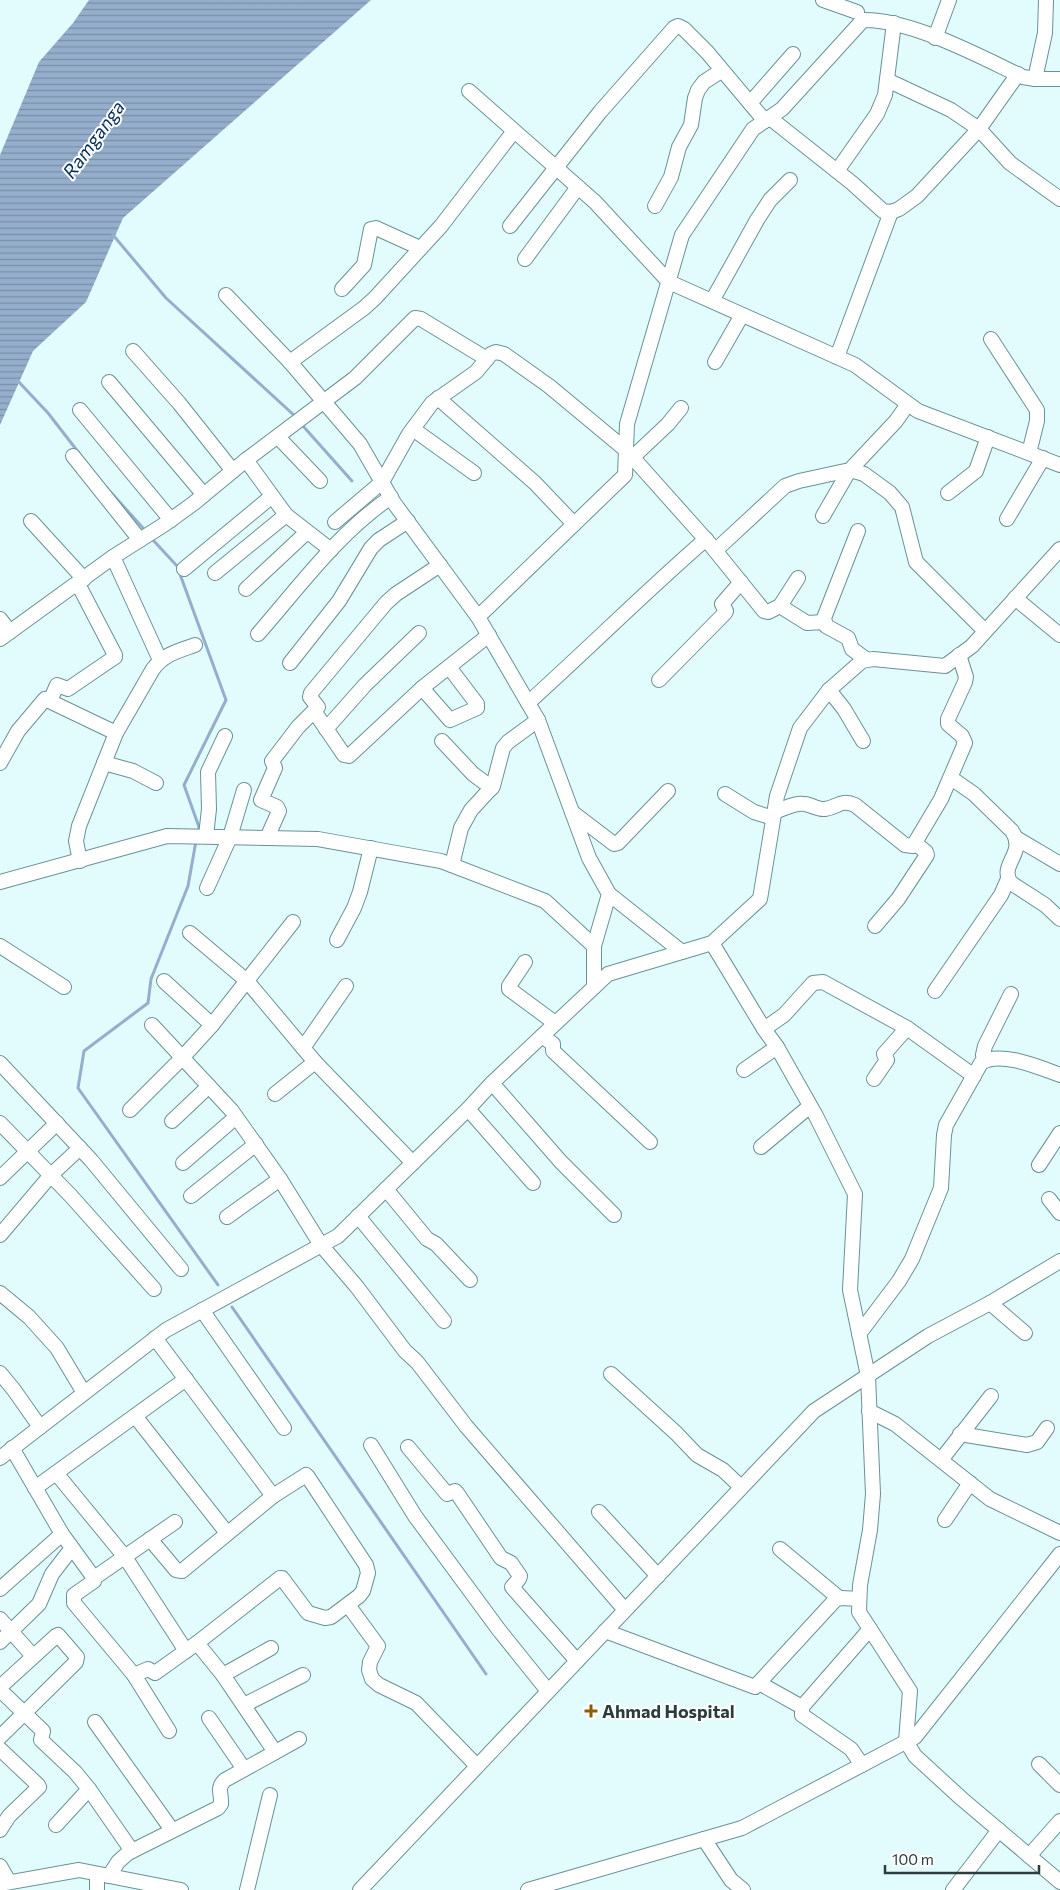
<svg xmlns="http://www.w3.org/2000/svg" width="1060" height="1890" viewBox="0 0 1060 1890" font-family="Commissioner,sans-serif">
	<defs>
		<pattern id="water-rules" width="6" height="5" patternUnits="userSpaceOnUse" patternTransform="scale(1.25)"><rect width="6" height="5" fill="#94aecc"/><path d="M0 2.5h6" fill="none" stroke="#798fa7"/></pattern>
	</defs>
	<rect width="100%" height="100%" fill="#e2fcfe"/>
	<polygon fill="url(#water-rules)" points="89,0 371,0 123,218 86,302 33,351 0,425 0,155 39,62 73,23"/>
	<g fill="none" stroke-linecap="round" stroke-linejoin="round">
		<g stroke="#94aecc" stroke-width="3">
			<polyline points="113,235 166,298 296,417"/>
			<polyline points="17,380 48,413 79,453"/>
			<polyline points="303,426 352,481"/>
			<polyline points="106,487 143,528"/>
			<polyline points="153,540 177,566 226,700 184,785 199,827 198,833"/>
			<polyline points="196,841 188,886 151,979 148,1003 84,1051 78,1088 218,1285"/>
			<polyline points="232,1307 486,1674"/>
		</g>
		<defs>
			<g id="minor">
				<polyline points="823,0 857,12"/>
				<polyline points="935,38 949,0"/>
				<polyline points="1035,79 1045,33 1046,0"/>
				<polyline points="887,80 951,110 979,129 1010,163 1060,199"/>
				<polyline points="469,91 595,202 669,282 855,365 918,411 1060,465"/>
				<polyline points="750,103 793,54"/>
				<polyline points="770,118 852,183 883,211 891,212 899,209 917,196 979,129 1018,74"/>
				<polyline points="837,171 877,114 885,95 894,23"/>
				<polyline points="655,206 671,177 679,147 691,125 695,98 698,90 704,82 721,71"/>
				<polyline points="510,226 600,112 674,28 678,26 684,29 707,52 765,121"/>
				<polyline points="525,259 578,187"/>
				<polyline points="342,289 364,265 371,229 376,228 420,248"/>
				<polyline points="226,295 290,362 360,444 394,503 478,617 538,720 589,858 609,894 594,946 594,987"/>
				<polyline points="712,301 757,220 770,200 790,180"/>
				<polyline points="991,339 1037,410 1037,421 1029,453"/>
				<polyline points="133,351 179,403 233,471"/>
				<polyline points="837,357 891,212"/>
				<polyline points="290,362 364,308 375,298 441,226 514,131"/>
				<polyline points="715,362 742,315"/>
				<polyline points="109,382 204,495"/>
				<polyline points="438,398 535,483 574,524"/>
				<polyline points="80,410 171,520"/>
				<polyline points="413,429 474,473"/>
				<polyline points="278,437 320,481"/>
				<polyline points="73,456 140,540"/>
				<polyline points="633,457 668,424 681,408"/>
				<polyline points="246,460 286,515 331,550"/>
				<polyline points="948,493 976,471 988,437"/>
				<polyline points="823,516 849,471 896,421 908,404"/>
				<polyline points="1007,519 1043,458"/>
				<polyline points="31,521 84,579"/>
				<polyline points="335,522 382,482 409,434 432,403 476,372 491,354 496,352 504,354 549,386 626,450 709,543 764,611 768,612 780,606 798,578"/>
				<polyline points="858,531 824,618 826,626 848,638 852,649 867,660"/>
				<polyline points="716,550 785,486 799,481 845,471 854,471 864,474 890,493 902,507 916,562 985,631"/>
				<polyline points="113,557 160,660"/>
				<polyline points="184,569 271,497"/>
				<polyline points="215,573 286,515"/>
				<polyline points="246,589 307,532"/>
				<polyline points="1015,598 1060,635"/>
				<polyline points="780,606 807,623 824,622"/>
				<path d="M478,617l147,-142 2,-51 55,-189 71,-106 29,-20 81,-89c47,-1 116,36 160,57l12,2h25"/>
				<polyline points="0,619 10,632"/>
				<path d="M258,634c42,-48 80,-101 133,-137"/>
				<polyline points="0,639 113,557 165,524 194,503 246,460 355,378 415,318 421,319 487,359"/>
				<polyline points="290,663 339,601 371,548 379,540 408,521"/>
				<polyline points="659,680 725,613 726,611 722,604 741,582"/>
				<polyline points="422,688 450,720 477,708 477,704 449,667"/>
				<polyline points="829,690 844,709 863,741"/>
				<polyline points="50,701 57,685 68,689 115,657 115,655 78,584"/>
				<path d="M528,703c60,-54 117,-111 178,-164"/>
				<polyline points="314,711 344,755 349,756 422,688 489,635"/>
				<polyline points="326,729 365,685 419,633"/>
				<polyline points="442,741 473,774 492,788"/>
				<polyline points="0,763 18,731 45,699 116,733"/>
				<polyline points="104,763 133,771 156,783"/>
				<path d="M951,778l23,16 38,37c15,23 -14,33 -1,52l34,22 15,14"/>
				<polyline points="725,794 754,812 773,818"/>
				<polyline points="572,812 614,844 618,843 668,791"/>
				<path d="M774,812c10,-3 21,-10 31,-8 7,1 13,6 20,5 13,-2 16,-10 30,-4l50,40 8,1 28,-47 24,-56 -3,-7 -14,-12v-5l17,-37 1,-5 -7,-22"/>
				<polyline points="206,836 209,809 208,772 225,736"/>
				<polyline points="267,838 279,811 277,807 261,800 275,768 272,761 298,727 318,707 310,697 311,693 386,603 396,594 440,565"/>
				<polyline points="1016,838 1060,864"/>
				<path d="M80,861l-4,-20 3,-15 37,-93 37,-64c11,-15 25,-18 42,-24"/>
				<polyline points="452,865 461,828 471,810 493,786 503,748 508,742 538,720"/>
				<polyline points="0,882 167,836 318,839 441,861 545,901 594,946"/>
				<polyline points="207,888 230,837 244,790"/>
				<polyline points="609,894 682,952"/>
				<polyline points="875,926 898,899 927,855 926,852 915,843"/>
				<polyline points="190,933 247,981 315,1062 413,1163"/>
				<polyline points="337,940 354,908 360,892 371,848"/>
				<polyline points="712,943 764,1029 777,1047 816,1116 855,1194 850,1290 868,1376 873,1494 870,1530 860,1585 859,1612 910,1691 906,1741 915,1756 962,1799 1060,1882"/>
				<polyline points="0,946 64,987"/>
				<polyline points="525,962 509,986 509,989 555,1023"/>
				<polyline points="164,981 212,1025"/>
				<polyline points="935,991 1001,895 1008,879"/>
				<polyline points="152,1025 232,1111 280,1179 321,1245 357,1287 405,1351 417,1362 466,1426 625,1610"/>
				<polyline points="764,1029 784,1015 813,983 823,982 907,1028 974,1076"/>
				<polyline points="542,1036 553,1044 553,1051 650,1142"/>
				<polyline points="303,1048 346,986"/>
				<polyline points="985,1060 983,1055 985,1046 1011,994"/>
				<polyline points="0,1063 91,1160 181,1269"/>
				<polyline points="744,1070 777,1047"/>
				<polyline points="874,1079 887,1060 884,1054 907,1028"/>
				<polyline points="492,1083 561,1162 614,1215"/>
				<polyline points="275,1094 315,1062"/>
				<polyline points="468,1109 533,1183"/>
				<polyline points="130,1110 182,1058 212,1025 293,922"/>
				<polyline points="172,1121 209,1086"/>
				<polyline points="0,1123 71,1196 154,1289"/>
				<polyline points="761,1147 810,1106"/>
				<polyline points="183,1163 236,1117"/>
				<polyline points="1039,1165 1060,1133"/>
				<polyline points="0,1178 57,1123"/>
				<polyline points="386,1189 427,1239 436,1244 470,1280"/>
				<polyline points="191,1196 256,1144"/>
				<polyline points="1049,1199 1060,1213"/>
				<polyline points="358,1216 444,1321"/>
				<polyline points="227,1217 280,1179"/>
				<polyline points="0,1235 51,1175 80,1148"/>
				<polyline points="0,1293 29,1317 57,1348 84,1393"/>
				<polyline points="990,1303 1025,1333"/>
				<polyline points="202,1310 284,1428"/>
				<path d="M859,1334l40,-53 13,-22 29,-71 3,-53 2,-10 35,-62c19,-13 60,5 79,12"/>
				<polyline points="155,1338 273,1496"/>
				<polyline points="0,1373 14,1390 40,1427"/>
				<polyline points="611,1374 676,1433 697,1455 723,1470 741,1487"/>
				<polyline points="869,1411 895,1424 990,1499 1060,1533"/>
				<polyline points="135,1416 227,1533"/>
				<polyline points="960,1434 1027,1445 1037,1442 1047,1428"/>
				<polyline points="371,1445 415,1516 499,1630 548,1691"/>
				<polyline points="408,1447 447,1494 455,1491 457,1493 501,1558 511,1563 520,1576 519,1579 512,1587 577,1661"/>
				<polyline points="12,1448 62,1534 94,1578 94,1581 74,1595 74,1603 134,1675 169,1731"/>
				<polyline points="0,1458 166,1330 338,1236 468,1109 492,1083 608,974 712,943 760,899 777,796 800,728 829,690 862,661 873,659 945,666 972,646 1060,549"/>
				<polyline points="941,1460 991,1396"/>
				<polyline points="56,1473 125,1557 186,1651"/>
				<polyline points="35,1488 186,1379"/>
				<polyline points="599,1512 658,1576"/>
				<polyline points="945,1520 970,1483"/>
				<polyline points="780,1549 839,1598"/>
				<polyline points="94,1578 175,1522"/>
				<polyline points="0,1589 62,1534"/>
				<polyline points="348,1605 378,1646 370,1662 369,1670 372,1679 379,1685 416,1703 477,1766"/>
				<polyline points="0,1619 33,1656"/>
				<polyline points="605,1631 755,1687 836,1599 842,1598 859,1599"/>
				<polyline points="0,1642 39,1604 52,1574 72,1548"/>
				<polyline points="197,1643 223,1675 275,1752"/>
				<polyline points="134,1675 148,1669 155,1673 197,1643 280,1578 282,1578 308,1613 325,1618 331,1617 359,1596 363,1591 368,1573 366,1565 308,1477 306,1475 273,1496 182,1571 176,1570 150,1539"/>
				<polyline points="223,1675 271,1648"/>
				<polyline points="759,1683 802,1707"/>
				<polyline points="0,1687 56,1636 58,1635 77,1657 76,1662 0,1737"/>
				<polyline points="0,1690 43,1731 41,1740 75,1772 89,1789 132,1851"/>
				<polyline points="244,1705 303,1675"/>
				<polyline points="209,1718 244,1769"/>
				<polyline points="95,1722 172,1830"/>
				<polyline points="0,1749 38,1785 39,1787 9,1816 0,1830"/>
				<polyline points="1039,1764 1060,1785"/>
				<polyline points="862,1765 851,1749 802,1715 802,1707 870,1629"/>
				<polyline points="56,1825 89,1789"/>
				<polyline points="704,1839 731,1880 743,1890"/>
				<polyline points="1029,1856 1060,1821"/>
				<polyline points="0,1866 9,1882"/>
				<path d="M109,1876l9,-14 10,-9 90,-45 3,-4c1,-10 -5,-16 4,-24l74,-41"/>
				<polyline points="0,1884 79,1870 181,1890"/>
				<polyline points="97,1890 97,1874"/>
				<polyline points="247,1890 270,1795"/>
				<polyline points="360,1890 814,1411 928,1336 990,1303 1060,1261"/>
				<polyline points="528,1890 742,1828 915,1737 1060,1554"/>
				<polyline points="953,1890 999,1830"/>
			</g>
		</defs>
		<use href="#minor" stroke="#6a9295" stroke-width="16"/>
		<use href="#minor" stroke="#fff" stroke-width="14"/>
	</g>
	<path fill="#8a5e00" stroke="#fff" stroke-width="2" d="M588.5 1703.5h5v5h5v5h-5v5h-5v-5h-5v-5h5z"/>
	<g text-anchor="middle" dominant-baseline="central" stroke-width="4" stroke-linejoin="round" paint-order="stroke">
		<g font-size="18" font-weight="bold" fill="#2b3c3e" stroke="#fff" text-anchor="start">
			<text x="602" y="1711">Ahmad Hospital</text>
		</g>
		<g font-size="19" font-style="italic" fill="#062e55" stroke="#fff">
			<text transform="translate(93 139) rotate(-54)">Ramganga</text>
		</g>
	</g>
	<path d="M885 1865v8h154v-8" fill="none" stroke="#2b3c3e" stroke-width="2.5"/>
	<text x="892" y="1865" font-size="15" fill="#2b3c3e" stroke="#ffffff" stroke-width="4" paint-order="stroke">100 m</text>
</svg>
